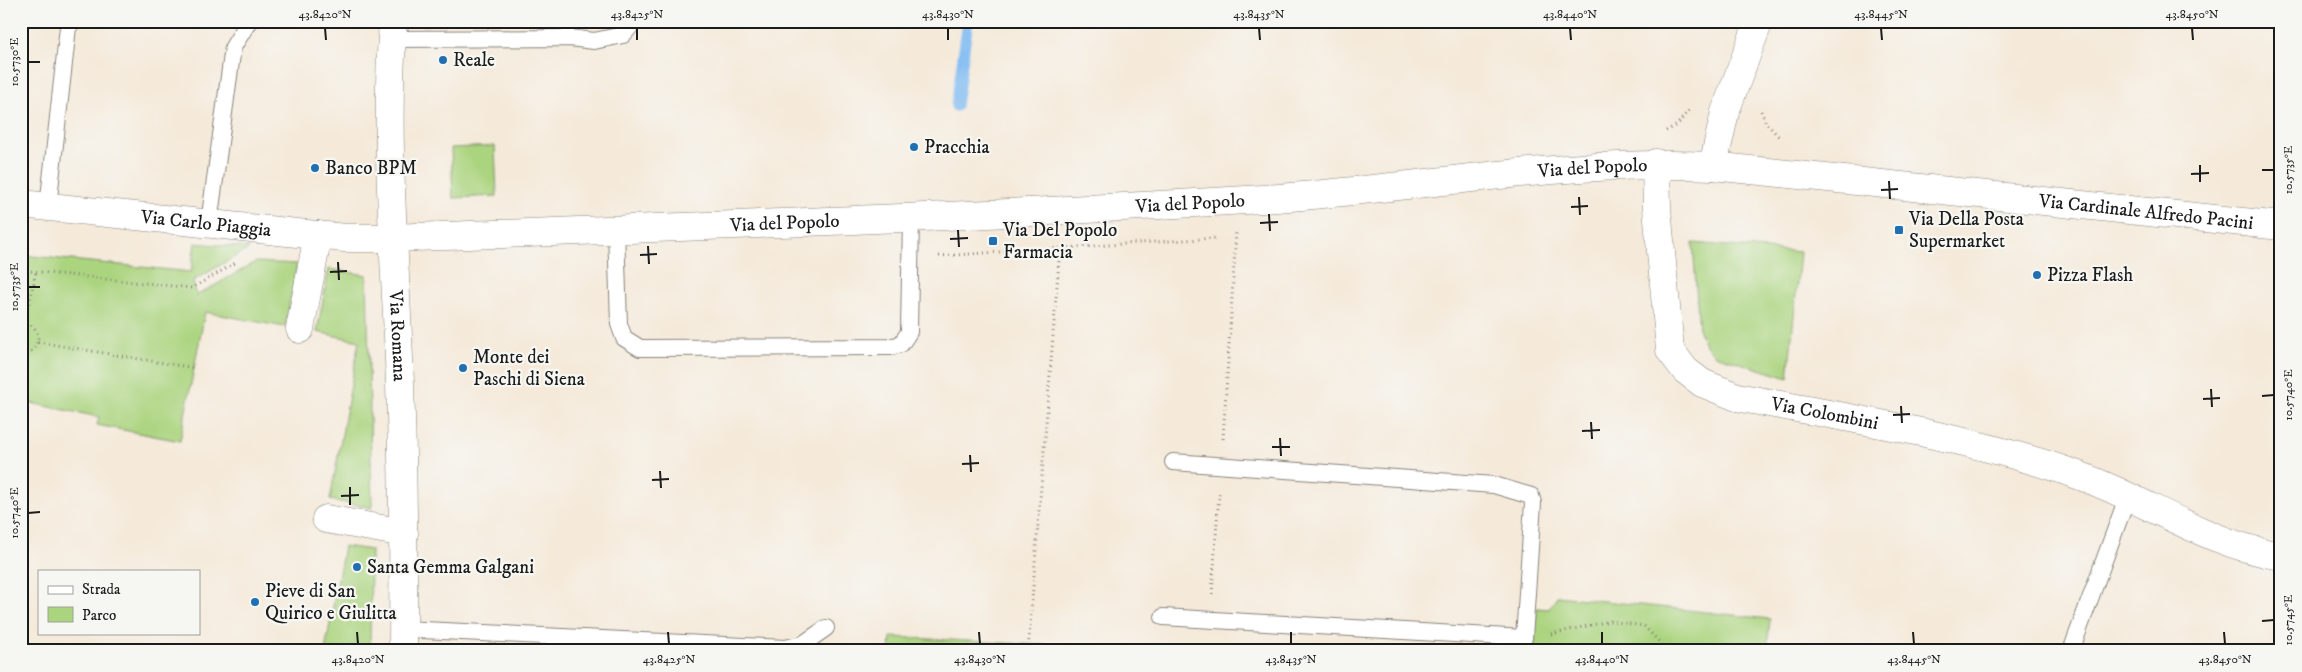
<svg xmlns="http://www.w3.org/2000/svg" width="2302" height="672" viewBox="0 0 2302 672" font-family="'IM FELL DW Pica',serif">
	<rect width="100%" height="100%" fill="#f6f6f2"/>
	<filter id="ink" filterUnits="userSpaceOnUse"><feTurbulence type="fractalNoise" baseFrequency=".02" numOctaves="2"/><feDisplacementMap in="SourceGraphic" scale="10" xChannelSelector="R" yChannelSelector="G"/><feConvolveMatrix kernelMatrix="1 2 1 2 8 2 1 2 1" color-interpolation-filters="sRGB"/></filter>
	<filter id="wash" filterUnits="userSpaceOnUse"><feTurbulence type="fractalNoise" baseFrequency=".0096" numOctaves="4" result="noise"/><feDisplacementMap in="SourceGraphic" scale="20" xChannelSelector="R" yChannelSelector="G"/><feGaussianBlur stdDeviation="1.12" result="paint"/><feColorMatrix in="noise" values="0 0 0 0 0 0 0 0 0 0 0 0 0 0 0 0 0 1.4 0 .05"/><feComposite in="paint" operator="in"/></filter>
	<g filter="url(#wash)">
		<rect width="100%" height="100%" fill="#f5eada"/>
		<g fill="#abd47f" stroke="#64784e">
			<polygon points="495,146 497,196 453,198 451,148"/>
			<polygon points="195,243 250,248 193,281 196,296 256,262 297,264 285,327 205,312 180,441 97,425 99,417 21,401 21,255 191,272"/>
			<polygon points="1693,243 1800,252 1788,378 1715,355 1706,346 1699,331"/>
			<polygon points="329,269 367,275 372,508 330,500 359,341 317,332"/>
			<polygon points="344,546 371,550 370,651 325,651"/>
			<polygon points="1557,596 1770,619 1767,651 1534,651 1537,608 1549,609"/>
			<polygon points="891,637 1163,651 890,651"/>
		</g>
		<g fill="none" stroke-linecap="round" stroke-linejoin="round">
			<polyline stroke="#80bcf2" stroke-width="11" points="956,106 968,21"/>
		</g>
	</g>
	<g filter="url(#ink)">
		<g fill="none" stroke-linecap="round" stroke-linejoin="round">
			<defs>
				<g id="lane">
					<polyline points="391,39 570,38 594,41 623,35 635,21"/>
					<polyline points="48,207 68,27 74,21"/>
					<polyline points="209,223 233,47 249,21"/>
					<polyline points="616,229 619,324 624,338 640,348 890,347 901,344 909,332 911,217"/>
					<polyline points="1163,617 1524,638 1533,503 1531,496 1494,485 1173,462"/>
					<polyline points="403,629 785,648 803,644 826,628"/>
					<polyline points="2071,651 2128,495"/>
				</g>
				<g id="street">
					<path id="s1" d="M1656,163l1,45 13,142 15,20 17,13 35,14c110,21 223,38 329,74 74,24 138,73 215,85"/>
					<polyline points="1713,166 1725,112 1759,21"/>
					<path id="s2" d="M393,238c290,-11 580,-21 870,-39 150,-10 299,-40 450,-33l568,60"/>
					<polyline points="300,329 318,235"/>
					<polyline points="326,519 404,533"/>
				</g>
				<g id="secondary">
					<path id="s3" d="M393,21c-8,105 0,210 5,315 5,105 6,210 5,315"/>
					<path id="s4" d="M21,204l324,34h48"/>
				</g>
			</defs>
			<use href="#lane" stroke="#88837b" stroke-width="18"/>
			<use href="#street" stroke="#88837b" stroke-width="29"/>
			<use href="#secondary" stroke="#88837b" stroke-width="29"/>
			<g stroke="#88837b" stroke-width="3" stroke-dasharray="1 4" stroke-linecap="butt">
				<polyline points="1761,111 1766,123 1780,138"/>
				<polyline points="1666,131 1677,125 1690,109"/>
				<polyline points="939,256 1216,238"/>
				<polyline points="21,270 192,288 237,262"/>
				<path d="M21,323c23,-1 22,31 0,31"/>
				<polyline points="25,323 36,272"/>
				<polyline points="38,342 194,368"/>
				<polyline points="1223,439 1236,233"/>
				<polyline points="1212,594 1219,493"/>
				<polyline points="1551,634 1610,621 1644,626 1668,651"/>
				<polyline points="1028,651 1060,248"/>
				<path d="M1584,651c15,-9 35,-13 50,0"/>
			</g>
			<use href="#lane" stroke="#fff" stroke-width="16"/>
			<use href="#street" stroke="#fff" stroke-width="28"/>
			<use href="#secondary" stroke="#fff" stroke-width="28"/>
		</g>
	</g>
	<path fill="none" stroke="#1c1c1c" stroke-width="2" d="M325,28l1,12M637,28v12M948,28v12M1259,28l1,12M1570,28l1,12M1881,28l1,12M2192,28l1,12M28,62h12M2200,165v17M2262,170h12M2191,174l18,-1M1889,181l1,18M1881,190l17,-1M1579,197l1,18M1571,207l17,-1M1269,214l1,17M1260,223l18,-1M958,230l1,17M950,239l18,-1M648,246l1,18M640,255l17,-1M338,262l1,18M330,272l17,-1M28,287h12M2211,389l1,18M2262,396l12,-1M2203,399l17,-1M1901,406l1,17M1893,415l17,-1M1591,422l1,17M1582,431l18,-1M1280,438l1,18M1272,447h18M970,455l1,17M962,464l17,-1M660,471l1,17M652,480l17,-1M350,487v18M341,496l18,-1M28,513l12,-1M2262,621l12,-1M357,632l1,12M668,632l1,12M979,632l1,12M1291,632v12M1602,632v12M1913,632l1,12M2224,632l1,12"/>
	<g fill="#1f6fb2" stroke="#f6f6f2" stroke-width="2">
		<circle cx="443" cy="60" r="5"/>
		<circle cx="914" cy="147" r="5"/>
		<circle cx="315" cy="168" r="5"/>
		<rect x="1894" y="225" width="10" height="10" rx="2.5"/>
		<rect x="988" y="236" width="10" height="10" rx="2.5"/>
		<circle cx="2037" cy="275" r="5"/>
		<circle cx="463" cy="368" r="5"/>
		<circle cx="357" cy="567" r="5"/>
		<circle cx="255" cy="602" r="5"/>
	</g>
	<g text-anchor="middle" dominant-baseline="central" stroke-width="4.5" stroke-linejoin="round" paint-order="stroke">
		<g font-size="19" fill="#1c1c1c" stroke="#f6f6f2" text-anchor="start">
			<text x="453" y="60">Reale</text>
			<text x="924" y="147">Pracchia</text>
			<text x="325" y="168">Banco BPM</text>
			<text x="1909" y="219">Via Della Posta<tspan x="1909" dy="22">Supermarket</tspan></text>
			<text x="1003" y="230">Via Del Popolo<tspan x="1003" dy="22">Farmacia</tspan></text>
			<text x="2047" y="275">Pizza Flash</text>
			<text x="473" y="357">Monte dei<tspan x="473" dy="22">Paschi di Siena</tspan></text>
			<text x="367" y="567">Santa Gemma Galgani</text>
			<text x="265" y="591">Pieve di San<tspan x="265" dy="22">Quirico e Giulitta</tspan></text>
		</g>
		<g font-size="19" fill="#1c1c1c" stroke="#f6f6f2">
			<text stroke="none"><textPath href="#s2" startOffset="1202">Via del Popolo</textPath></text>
			<text stroke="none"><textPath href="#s2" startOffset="798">Via del Popolo</textPath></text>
			<text stroke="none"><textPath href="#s2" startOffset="1758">Via Cardinale Alfredo Pacini</textPath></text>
			<text stroke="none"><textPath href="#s4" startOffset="186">Via Carlo Piaggia</textPath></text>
			<text stroke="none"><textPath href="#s2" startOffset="392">Via del Popolo</textPath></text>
			<text stroke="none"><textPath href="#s3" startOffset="315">Via Romana</textPath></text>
			<text stroke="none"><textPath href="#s1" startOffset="361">Via Colombini</textPath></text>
		</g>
	</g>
	<rect width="2302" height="672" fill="none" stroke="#f6f6f2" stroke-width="55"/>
	<rect x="38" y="570" width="162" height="65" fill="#f6f6f2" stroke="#9f9f9c"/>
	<rect x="48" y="586" width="25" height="8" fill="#ffffff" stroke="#9f9f9c"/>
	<text x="82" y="594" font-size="15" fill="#1c1c1c">Strada</text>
	<rect x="48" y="607" width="25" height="15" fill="#abd47f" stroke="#9f9f9c"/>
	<text x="82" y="620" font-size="15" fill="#1c1c1c">Parco</text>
	<rect x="28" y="28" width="2246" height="616" fill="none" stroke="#1c1c1c" stroke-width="2"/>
	<g font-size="12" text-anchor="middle" fill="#1c1c1c">
		<text x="325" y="18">43.8420°N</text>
		<text x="637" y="18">43.8425°N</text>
		<text x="948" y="18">43.8430°N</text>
		<text x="1259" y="18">43.8435°N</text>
		<text x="1570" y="18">43.8440°N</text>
		<text x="1881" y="18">43.8445°N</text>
		<text x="2192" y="18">43.8450°N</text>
		<text transform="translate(14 62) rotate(-90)" y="4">10.5730°E</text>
		<text transform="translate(2288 170) rotate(-90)" y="4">10.5735°E</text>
		<text transform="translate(14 287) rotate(-90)" y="4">10.5735°E</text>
		<text transform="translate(2288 395) rotate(-90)" y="4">10.5740°E</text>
		<text transform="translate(14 513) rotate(-90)" y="4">10.5740°E</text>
		<text transform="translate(2288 620) rotate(-90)" y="4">10.5745°E</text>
		<text x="358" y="663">43.8420°N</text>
		<text x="669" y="663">43.8425°N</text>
		<text x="980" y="663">43.8430°N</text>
		<text x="1291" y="663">43.8435°N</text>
		<text x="1602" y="663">43.8440°N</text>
		<text x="1914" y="663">43.8445°N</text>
		<text x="2225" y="663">43.8450°N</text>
	</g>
</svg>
